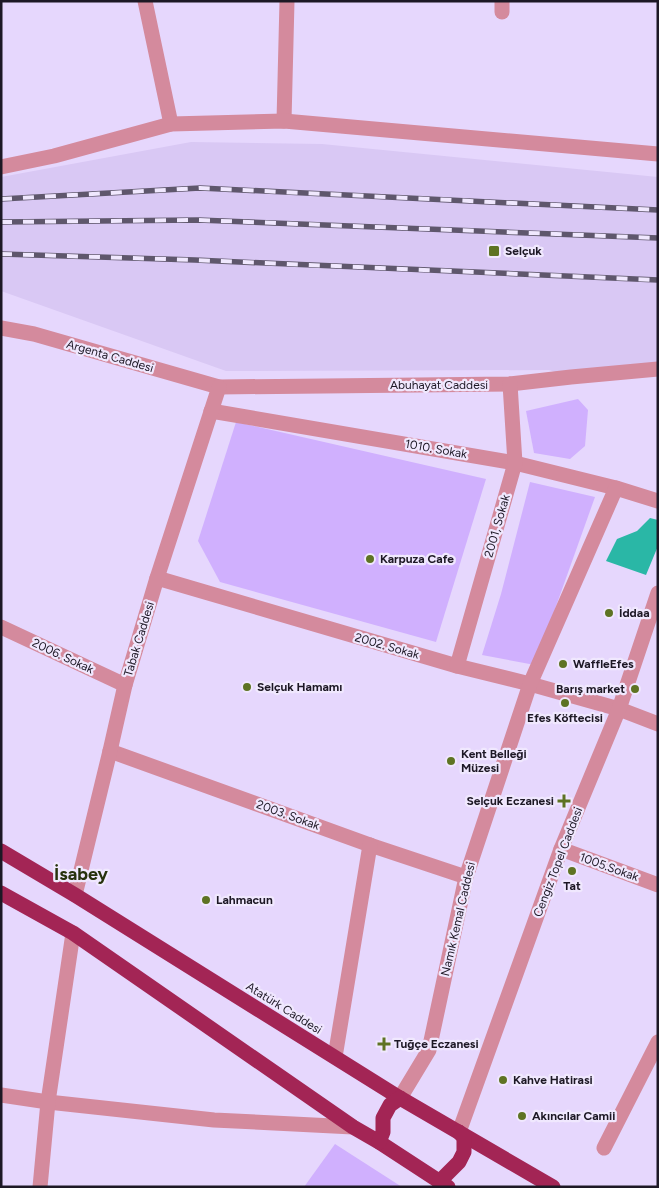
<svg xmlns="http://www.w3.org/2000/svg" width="659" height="1188" viewBox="0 0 659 1188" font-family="Figtree,sans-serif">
	<rect width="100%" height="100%" fill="#e6d7fd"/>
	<polygon fill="#d9c8f4" points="191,142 322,144 658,177 658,371 571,377 549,370 226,371 1,291 1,177"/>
	<g fill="#d0b0fe">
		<polygon points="578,399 588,410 585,446 570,459 534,453 526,411"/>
		<polygon points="236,422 486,479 436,642 220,582 198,541"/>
		<polygon points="530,482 595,497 535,665 482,655 501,594"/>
		<polygon points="335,1144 402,1187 304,1187"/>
	</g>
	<polygon fill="#2ab7a6" points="650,518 658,520 658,546 646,575 606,561 617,539 637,531"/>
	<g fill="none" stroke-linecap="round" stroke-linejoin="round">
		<g stroke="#d48a9d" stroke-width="15">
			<polyline points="145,1 171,124"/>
			<polyline points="502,12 502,1"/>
			<polyline points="284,121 287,1"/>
			<polyline points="1,167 54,156 171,124 284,121 658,154"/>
			<polyline points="1,328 34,334 219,387 510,384 571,377 658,369"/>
			<polyline points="211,411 515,463 616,488 658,501"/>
			<polyline points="157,578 457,666 530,684 619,709 658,724"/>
			<polyline points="1,627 125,685"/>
			<polyline points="457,666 515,463 510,384"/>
			<polyline points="110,751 370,845 466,877"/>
			<polyline points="561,849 658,885"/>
			<polyline points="75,895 110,751 125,685 157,578 219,387"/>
			<polyline points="335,1057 370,845"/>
			<polyline points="1,1095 48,1102 214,1120 353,1127"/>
			<polyline points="400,1098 429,1050 466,877 530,684 616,488"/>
			<polyline points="459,1132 561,849 619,709 658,593"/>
			<polyline points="604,1148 658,1042"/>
			<polyline points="40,1187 48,1102 73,933"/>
		</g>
		<g stroke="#a32555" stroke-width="15">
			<polyline points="1,851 75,895 400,1098 553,1187"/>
			<polyline points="1,893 73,933 353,1127 379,1142 448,1187"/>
			<polyline points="379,1142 383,1132 383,1118 390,1105 400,1098"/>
			<polyline points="439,1182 459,1162 464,1152 464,1138 459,1132"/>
		</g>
		<defs>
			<g id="rail">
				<polyline points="1,199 200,188 658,210"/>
				<polyline points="1,222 198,220 658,238"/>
				<polyline points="1,254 195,260 658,280"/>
			</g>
		</defs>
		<use href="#rail" stroke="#5f576c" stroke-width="5.5"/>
		<use href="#rail" stroke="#f0e8fe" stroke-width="4" stroke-dasharray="11" stroke-linecap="butt"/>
	</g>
	<g fill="#5e7323" stroke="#f0e8fe" stroke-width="2">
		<rect x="488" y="245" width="12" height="12" rx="2.5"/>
		<circle cx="370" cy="559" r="5"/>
		<circle cx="609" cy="613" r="5"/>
		<circle cx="563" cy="664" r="5"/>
		<circle cx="247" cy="687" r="5"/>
		<circle cx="635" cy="689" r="5"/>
		<circle cx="565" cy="703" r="5"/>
		<circle cx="451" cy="761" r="5"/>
		<path d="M561.5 793.5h5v5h5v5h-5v5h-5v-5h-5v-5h5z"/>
		<circle cx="572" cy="871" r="5"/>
		<circle cx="206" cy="900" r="5"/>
		<path d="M381.5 1036.5h5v5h5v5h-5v5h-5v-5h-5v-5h5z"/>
		<circle cx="503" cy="1080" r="5"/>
		<circle cx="522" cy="1116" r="5"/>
	</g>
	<g text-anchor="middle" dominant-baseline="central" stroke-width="4.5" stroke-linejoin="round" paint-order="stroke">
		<g font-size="12" font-weight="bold" fill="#1d1825" stroke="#f0e8fe" text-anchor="start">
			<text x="505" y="251">Selçuk</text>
			<text x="380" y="559">Karpuza Cafe</text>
			<text x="619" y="613">İddaa</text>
			<text x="573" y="664">WaffleEfes</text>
			<text x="257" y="687">Selçuk Hamamı</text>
			<text x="625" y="689" text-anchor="end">Barış market</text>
			<text x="565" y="718" text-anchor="middle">Efes Köftecisi</text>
			<text x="461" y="754">Kent Belleği<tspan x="461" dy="14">Müzesi</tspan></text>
			<text x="554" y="801" text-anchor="end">Selçuk Eczanesi</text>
			<text x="572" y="886" text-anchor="middle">Tat</text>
			<text x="216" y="900">Lahmacun</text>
			<text x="394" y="1044">Tuğçe Eczanesi</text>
			<text x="513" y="1080">Kahve Hatirasi</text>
			<text x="532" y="1116">Akıncılar Camii</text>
		</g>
		<g font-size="12" fill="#1d1825" stroke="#f0e8fe">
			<text transform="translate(110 356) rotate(16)">Argenta Caddesi</text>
			<text x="439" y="385">Abuhayat Caddesi</text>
			<text transform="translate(436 449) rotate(10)">1010. Sokak</text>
			<text transform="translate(497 526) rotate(-74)">2001, Sokak</text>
			<text transform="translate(139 639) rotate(-73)">Tabak Caddesi</text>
			<text transform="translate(387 646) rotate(16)">2002. Sokak</text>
			<text transform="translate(63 656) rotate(25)">2006. Sokak</text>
			<text transform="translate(288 815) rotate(20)">2003. Sokak</text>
			<text transform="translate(558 862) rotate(-69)">Cengiz Topel Caddesi</text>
			<text transform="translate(609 867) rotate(20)">1005.Sokak</text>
			<text transform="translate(458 919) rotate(-77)">Namık Kemal Caddesi</text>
			<text transform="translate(284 1008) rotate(32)">Atatürk Caddesi</text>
		</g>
		<g font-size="18" font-weight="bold" fill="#27320c" stroke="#f0e8fe">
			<text x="81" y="874">İsabey</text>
		</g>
	</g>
	<rect width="659" height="1188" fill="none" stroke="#1d1825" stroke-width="5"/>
</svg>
